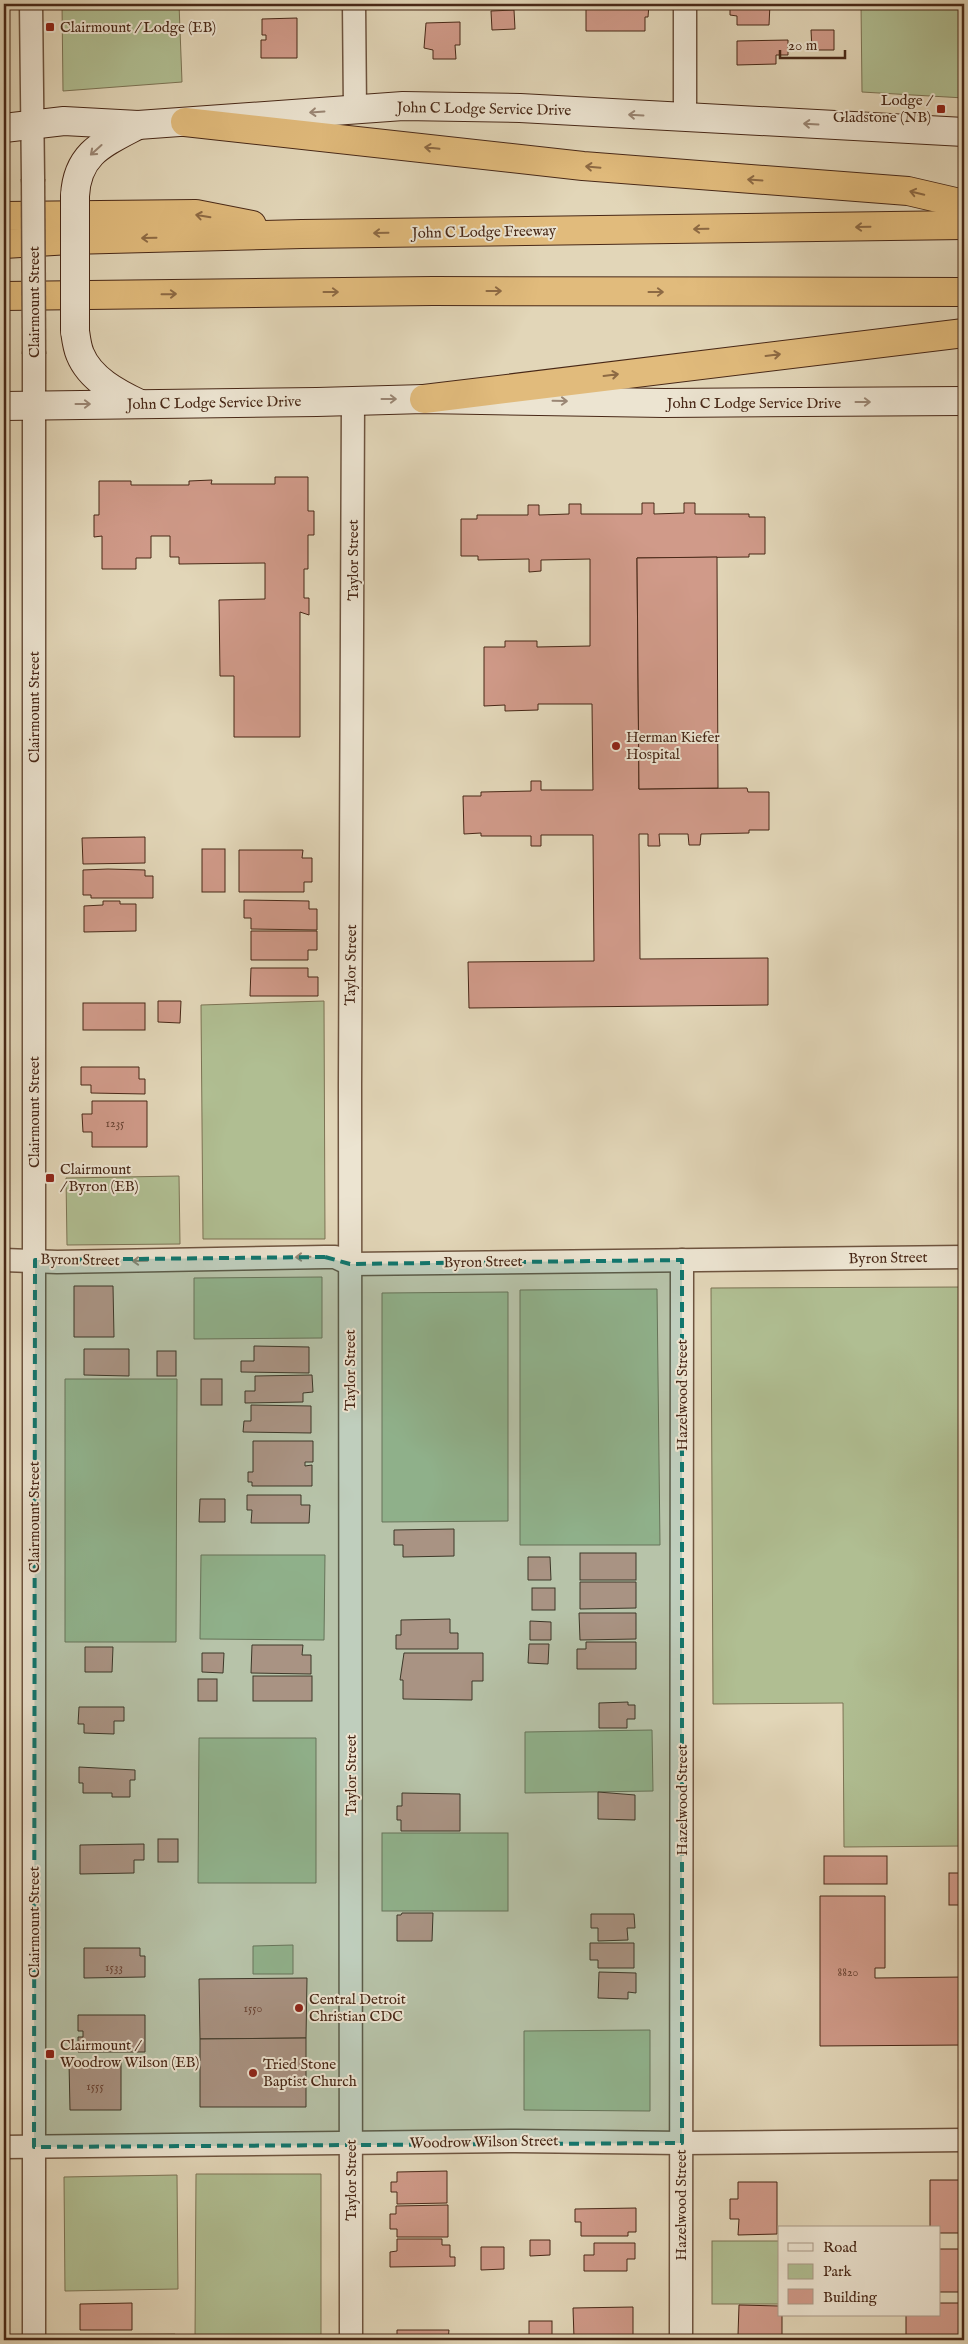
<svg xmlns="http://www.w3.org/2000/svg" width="968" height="2344" viewBox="0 0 968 2344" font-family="'IM FELL English',serif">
	<rect width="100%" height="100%" fill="#e2d6b8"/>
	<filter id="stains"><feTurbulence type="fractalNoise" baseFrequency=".004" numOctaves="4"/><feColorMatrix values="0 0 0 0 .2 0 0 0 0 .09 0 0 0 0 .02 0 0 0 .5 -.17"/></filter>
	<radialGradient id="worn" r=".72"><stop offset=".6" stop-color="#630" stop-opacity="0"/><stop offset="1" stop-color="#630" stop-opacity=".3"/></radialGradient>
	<g fill="#b0be92" stroke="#7c7354">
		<polygon points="62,4 179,4 182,82 63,91"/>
		<polygon points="861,4 964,4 964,98 862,92"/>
		<polygon points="324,1001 325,1239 203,1239 201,1005"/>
		<polygon points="179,1176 180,1244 67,1245 66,1178"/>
		<polygon points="322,1277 322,1338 194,1339 194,1278"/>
		<polygon points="4,1281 7,1601 4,1601"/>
		<polygon points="964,1287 964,1846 844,1847 843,1703 713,1704 711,1288"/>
		<polygon points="657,1289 660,1545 520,1545 520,1290"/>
		<polygon points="508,1292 508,1521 382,1522 382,1293"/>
		<polygon points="65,1379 177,1379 176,1642 65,1642"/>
		<polygon points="201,1555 325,1555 324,1640 200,1639"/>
		<polygon points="652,1730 653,1791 525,1793 525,1732"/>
		<polygon points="199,1738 316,1738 316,1883 198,1883"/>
		<rect x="382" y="1833" width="126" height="78"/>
		<polygon points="4,1880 6,1880 7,2036 4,2036"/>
		<polygon points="293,1945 293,1974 253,1974 253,1946"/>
		<polygon points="650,2030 650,2111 524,2110 524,2031"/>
		<polygon points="196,2174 321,2174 321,2340 195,2340"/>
		<polygon points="177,2175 178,2289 65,2291 64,2177"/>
		<rect x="712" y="2241" width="67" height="63"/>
		<polygon points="175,2334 175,2340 63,2340 63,2335"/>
	</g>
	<g fill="#d09a89" stroke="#482817">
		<polygon points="268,4 299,4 299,6 268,7"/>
		<rect x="424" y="4" width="47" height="2"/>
		<rect x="493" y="4" width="22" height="4"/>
		<polygon points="586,4 649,4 648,17 645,17 645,31 586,31"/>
		<polygon points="730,4 770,4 769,25 737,25 737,16 730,15"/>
		<polygon points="514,10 515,29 492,30 491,11"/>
		<polygon points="297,18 297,58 261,58 261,40 266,40 266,35 262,35 262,19"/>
		<polygon points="460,22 460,45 455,45 456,59 433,59 433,50 424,48 426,23"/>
		<polygon points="811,30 834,30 834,50 812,50"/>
		<polygon points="788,40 788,55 776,55 776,64 737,65 737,41"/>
		<polygon points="275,477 308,477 308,511 314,511 314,535 308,535 308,569 304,569 304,598 309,598 309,615 300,612 300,737 234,737 234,676 220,676 219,600 265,599 265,563 179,564 179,557 170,557 170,536 151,536 151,558 136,558 136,569 102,569 102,536 94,537 94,515 99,515 99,481 131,481 131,485 189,485 189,481 212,480 211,484 275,484"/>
		<polygon points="642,503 654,503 654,514 684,513 684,503 695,503 695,514 749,514 749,517 765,517 765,554 749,554 749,557 637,558 639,789 747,788 748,792 769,792 769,830 749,830 749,833 701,834 700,845 689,845 688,834 659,834 660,846 648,846 648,834 639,834 640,959 768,958 768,1005 469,1008 468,962 594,961 593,835 541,835 541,846 531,846 531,836 481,836 481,833 464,834 463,796 481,796 481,792 531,791 531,781 541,781 541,790 593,790 592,704 538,704 538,710 505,711 505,705 484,706 484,647 505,647 505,641 537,641 537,647 590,646 590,559 541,560 541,571 529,572 529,559 478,560 478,556 461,556 461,519 477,519 477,515 528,515 528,505 539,505 539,515 569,514 569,504 581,504 581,514 642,514"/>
		<polygon points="717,557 718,788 639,789 637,558"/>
		<polygon points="145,837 145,863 83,864 82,838"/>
		<rect x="202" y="849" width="23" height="43"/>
		<polygon points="239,850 303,850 302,858 312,858 312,882 304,882 304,892 239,892"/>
		<polygon points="108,869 145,870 145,876 153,876 153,898 91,898 91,895 83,895 83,870"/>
		<polygon points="244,900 309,901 309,909 317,909 317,930 251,929 251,918 244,918"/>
		<polygon points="103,901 120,901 120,904 136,904 136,931 84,932 84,906 103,905"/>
		<polygon points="251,931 317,931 317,950 308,950 308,960 251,960"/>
		<polygon points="251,968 308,968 308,977 318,977 318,996 250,996"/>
		<polygon points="158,1001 181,1001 180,1023 158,1022"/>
		<rect x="83" y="1003" width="62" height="27"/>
		<polygon points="81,1067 139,1067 139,1079 145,1079 145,1094 91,1093 91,1085 81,1085"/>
		<polygon points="92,1101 147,1101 147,1147 92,1147 92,1132 83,1132 82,1114 92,1114"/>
		<polygon points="74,1286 113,1286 114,1337 74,1337"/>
		<polygon points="254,1346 309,1347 309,1373 241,1372 241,1361 254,1361"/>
		<polygon points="84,1349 129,1349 129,1376 84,1375"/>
		<rect x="157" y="1351" width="19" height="25"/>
		<polygon points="312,1375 313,1392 303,1393 303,1402 245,1403 245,1391 255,1391 255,1376"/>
		<rect x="201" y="1379" width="21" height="26"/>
		<polygon points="251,1405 311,1406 311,1433 243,1432 244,1421 251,1421"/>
		<polygon points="253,1441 313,1441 313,1462 305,1462 305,1466 312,1465 312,1486 252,1486 252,1482 248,1482 248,1472 253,1472"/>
		<polygon points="247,1495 301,1495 301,1505 310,1505 309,1523 251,1523 252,1510 247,1510"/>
		<polygon points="200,1499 225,1499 225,1522 199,1522"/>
		<polygon points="454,1529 454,1556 403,1557 403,1545 394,1545 394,1530"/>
		<rect x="580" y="1553" width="56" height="27"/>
		<polygon points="528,1557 550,1557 551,1580 528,1580"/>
		<polygon points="580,1582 636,1582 636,1608 580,1609"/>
		<rect x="532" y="1588" width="23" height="22"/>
		<polygon points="579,1613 636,1613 636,1639 580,1640"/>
		<polygon points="450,1619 450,1633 458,1633 458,1649 396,1649 396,1635 401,1635 401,1620"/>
		<polygon points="530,1621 551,1622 551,1640 530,1640"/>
		<polygon points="586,1642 636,1642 636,1669 577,1669 577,1649 586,1649"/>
		<polygon points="529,1644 549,1644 548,1664 528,1663"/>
		<polygon points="252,1645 303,1645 302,1655 311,1655 311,1674 251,1673"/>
		<polygon points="85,1647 113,1647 112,1672 85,1672"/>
		<polygon points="202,1653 224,1653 223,1673 202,1672"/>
		<polygon points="404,1653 483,1653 483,1681 472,1681 472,1700 403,1699 403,1680 400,1680"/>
		<rect x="253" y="1676" width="59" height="25"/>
		<rect x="198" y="1679" width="19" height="22"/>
		<polygon points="628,1702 628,1705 635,1705 635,1719 627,1719 627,1728 599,1728 599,1703"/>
		<polygon points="79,1707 124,1707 124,1721 114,1721 114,1734 84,1733 84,1724 78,1724"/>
		<polygon points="79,1767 135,1770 135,1780 130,1780 130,1797 112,1797 112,1793 83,1793 83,1783 79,1783"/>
		<polygon points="598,1792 635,1795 635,1820 598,1819"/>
		<polygon points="402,1793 460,1794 460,1831 401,1831 401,1820 397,1820 397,1806 402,1806"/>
		<rect x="158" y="1839" width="20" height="23"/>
		<polygon points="144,1844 144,1860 134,1860 134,1873 80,1874 80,1845"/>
		<rect x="824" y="1856" width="63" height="28"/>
		<rect x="949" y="1873" width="15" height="32"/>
		<polygon points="820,1896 885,1896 885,1968 875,1968 875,1978 964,1977 964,2045 820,2046"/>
		<polygon points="402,1913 433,1913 432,1941 397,1941 397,1915 401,1915"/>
		<polygon points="591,1914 634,1914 635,1928 627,1928 628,1940 598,1941 598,1928 591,1928"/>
		<polygon points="590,1943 634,1943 634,1968 598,1968 598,1960 590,1960"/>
		<polygon points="84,1948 140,1948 140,1956 145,1956 145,1977 84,1978"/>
		<polygon points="599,1972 636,1973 636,1993 628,1992 628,1999 598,1998"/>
		<polygon points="307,1978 306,2038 200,2039 199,1979"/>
		<polygon points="78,2015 145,2015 145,2052 78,2052 78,2037 83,2037 83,2031 78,2031"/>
		<polygon points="306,2038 306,2107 200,2107 200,2039"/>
		<polygon points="121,2061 121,2110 70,2110 69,2062"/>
		<polygon points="447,2171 447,2203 397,2204 397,2192 391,2192 391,2182 397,2182 397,2172"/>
		<polygon points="930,2180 964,2180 964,2233 939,2233 939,2228 930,2228"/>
		<polygon points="738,2182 777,2182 777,2234 738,2235 739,2219 730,2219 730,2199 738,2199"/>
		<polygon points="448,2205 448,2237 397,2237 397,2229 390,2229 390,2214 396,2214 396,2206"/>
		<polygon points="636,2208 636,2232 628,2232 628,2236 581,2236 581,2222 575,2222 575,2209"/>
		<polygon points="397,2239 442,2239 442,2245 450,2245 450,2257 455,2257 455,2266 390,2267 390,2252 397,2251"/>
		<polygon points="530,2240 550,2240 550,2255 530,2256"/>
		<polygon points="594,2243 635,2243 635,2259 627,2259 627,2271 584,2271 584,2255 594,2255"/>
		<polygon points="481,2247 504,2247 504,2269 481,2270"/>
		<rect x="939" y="2249" width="25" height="43"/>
		<polygon points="132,2303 132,2330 80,2330 80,2304"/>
		<polygon points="939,2303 964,2303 964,2335 906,2336 906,2315 939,2315"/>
		<polygon points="739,2305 779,2306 779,2315 782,2315 782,2336 738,2335"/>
		<polygon points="633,2307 633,2337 574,2338 573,2308"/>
		<rect x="529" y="2321" width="23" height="19"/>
		<polygon points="397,2330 449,2330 448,2340 397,2340"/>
		<rect x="822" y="2337" width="21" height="3"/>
		<polygon points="741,2339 778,2340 741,2340"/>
	</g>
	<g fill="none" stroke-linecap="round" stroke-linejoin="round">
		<defs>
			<g id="minor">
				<polyline points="31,4 33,179"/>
				<polyline points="354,4 355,110"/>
				<polyline points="685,4 685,117"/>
				<polyline points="4,1260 57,1262 325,1257 335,1257 350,1264 964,1257"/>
				<polyline points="4,2147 516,2141 682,2143 964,2140"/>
				<polyline points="34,2340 34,354"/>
				<polyline points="351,2340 350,1084 353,400"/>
				<polyline points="681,2340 682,1260"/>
			</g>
			<g id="secondary">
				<polyline points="4,128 64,121 138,125 403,106 520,108 964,132"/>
				<path d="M75,196c2,-43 29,-53 63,-71"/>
				<path d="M75,331c1,7 2,16 5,23 10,25 37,39 60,50"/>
				<polyline points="4,406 317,402 424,399 664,403 964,401"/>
			</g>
			<g id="motorway">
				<polyline points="185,122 583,166 908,191 964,204"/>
				<polyline points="4,216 196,214 252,225"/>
				<polyline points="4,244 70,240 302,234 964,225"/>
				<polyline points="4,296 433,291 964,292"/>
				<polyline points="424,399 964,333"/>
			</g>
		</defs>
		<use href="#minor" stroke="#6e543f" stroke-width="25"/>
		<use href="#secondary" stroke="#482817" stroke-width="30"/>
		<use href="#motorway" stroke="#482817" stroke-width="30"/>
		<use href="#minor" stroke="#ece4d1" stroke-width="22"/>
		<use href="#secondary" stroke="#ece4d1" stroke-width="28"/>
		<use href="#motorway" stroke="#e1bb7c" stroke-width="28"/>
		<defs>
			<polyline id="minor-bridge" points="33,179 34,354"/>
			<polyline id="secondary-bridge" points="75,331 75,196"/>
		</defs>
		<use href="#minor-bridge" stroke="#6e543f" stroke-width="25" stroke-linecap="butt"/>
		<use href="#secondary-bridge" stroke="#482817" stroke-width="30" stroke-linecap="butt"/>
		<use href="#minor-bridge" stroke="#ece4d1" stroke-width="22"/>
		<use href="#secondary-bridge" stroke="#ece4d1" stroke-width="28"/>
	</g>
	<defs><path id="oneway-shaft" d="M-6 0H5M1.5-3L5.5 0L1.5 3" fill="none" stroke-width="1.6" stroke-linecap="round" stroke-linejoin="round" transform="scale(1.25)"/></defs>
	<g stroke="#9a8674">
		<use href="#oneway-shaft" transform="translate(317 112) rotate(176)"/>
		<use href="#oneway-shaft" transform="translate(636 115) rotate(-177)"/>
		<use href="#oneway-shaft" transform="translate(811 124) rotate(-177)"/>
		<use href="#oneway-shaft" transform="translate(96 150) rotate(138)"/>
		<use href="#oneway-shaft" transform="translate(389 399)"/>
		<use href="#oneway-shaft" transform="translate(560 401) rotate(1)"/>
		<use href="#oneway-shaft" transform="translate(863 402)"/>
		<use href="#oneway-shaft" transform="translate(83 404)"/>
		<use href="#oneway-shaft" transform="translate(303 1257) rotate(179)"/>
		<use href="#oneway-shaft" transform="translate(140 1261) rotate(179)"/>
	</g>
	<g stroke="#8d6a44">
		<use href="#oneway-shaft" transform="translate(432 148) rotate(-174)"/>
		<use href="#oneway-shaft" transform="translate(593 167) rotate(-175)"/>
		<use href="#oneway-shaft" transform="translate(755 180) rotate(-176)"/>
		<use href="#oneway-shaft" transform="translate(917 193) rotate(-166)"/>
		<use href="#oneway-shaft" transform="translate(203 216) rotate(-171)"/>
		<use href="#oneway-shaft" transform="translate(863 227) rotate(179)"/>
		<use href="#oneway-shaft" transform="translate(701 229) rotate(179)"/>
		<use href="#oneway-shaft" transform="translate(381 233) rotate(179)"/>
		<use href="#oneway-shaft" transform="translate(149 238) rotate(179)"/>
		<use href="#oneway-shaft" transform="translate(494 291)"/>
		<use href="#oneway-shaft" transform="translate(331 292)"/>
		<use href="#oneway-shaft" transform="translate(656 292)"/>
		<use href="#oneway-shaft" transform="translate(169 294) rotate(-1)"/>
		<use href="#oneway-shaft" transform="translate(773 355) rotate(-7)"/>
		<use href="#oneway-shaft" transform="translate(611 375) rotate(-7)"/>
	</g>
	<path fill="#0f766e" fill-opacity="0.2" stroke="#0f766e" stroke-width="4" stroke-dasharray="10 6" stroke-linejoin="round" d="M325,1257l25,7 332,-4v883l-648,4 1,-887z"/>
	<g fill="#8f2418" stroke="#ece4d1" stroke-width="2">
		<rect x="45" y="22" width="10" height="10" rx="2.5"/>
		<rect x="936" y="104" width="10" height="10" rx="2.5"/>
		<circle cx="616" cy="746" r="5"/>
		<rect x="45" y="1173" width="10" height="10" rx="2.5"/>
		<circle cx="299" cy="2008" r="5"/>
		<rect x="45" y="2049" width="10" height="10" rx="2.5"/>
		<circle cx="253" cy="2073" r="5"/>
	</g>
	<g text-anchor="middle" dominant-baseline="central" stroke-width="4" stroke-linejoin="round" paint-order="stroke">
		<g font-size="12" fill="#6a4434">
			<text x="115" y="1123">1235</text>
			<text x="114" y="1967">1533</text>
			<text x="848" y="1972">8820</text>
			<text x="253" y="2008">1550</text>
			<text x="95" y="2086">1555</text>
		</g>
		<g font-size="15" fill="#482817" stroke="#ece4d1" text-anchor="start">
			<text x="60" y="27">Clairmount / Lodge (EB)</text>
			<text x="931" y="100" text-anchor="end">Lodge /<tspan x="931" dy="17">Gladstone (NB)</tspan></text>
			<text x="626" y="737">Herman Kiefer<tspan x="626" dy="17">Hospital</tspan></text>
			<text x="60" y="1169">Clairmount<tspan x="60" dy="17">/ Byron (EB)</tspan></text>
			<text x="309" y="1999">Central Detroit<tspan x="309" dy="17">Christian CDC</tspan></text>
			<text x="60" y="2045">Clairmount /<tspan x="60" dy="17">Woodrow Wilson (EB)</tspan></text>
			<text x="263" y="2064">Tried Stone<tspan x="263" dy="17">Baptist Church</tspan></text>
		</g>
		<g font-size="15" fill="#482817" stroke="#ece4d1">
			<text transform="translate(484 109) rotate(1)">John C Lodge Service Drive</text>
			<text transform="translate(484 232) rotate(-1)">John C Lodge Freeway</text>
			<text transform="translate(34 302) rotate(-90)">Clairmount Street</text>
			<text transform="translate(214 403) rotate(-1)">John C Lodge Service Drive</text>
			<text x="754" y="403">John C Lodge Service Drive</text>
			<text transform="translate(353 560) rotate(-90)">Taylor Street</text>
			<text transform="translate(34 707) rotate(-90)">Clairmount Street</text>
			<text transform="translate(351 965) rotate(-89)">Taylor Street</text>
			<text transform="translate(34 1112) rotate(-90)">Clairmount Street</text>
			<text transform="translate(888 1258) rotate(-1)">Byron Street</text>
			<text transform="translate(80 1260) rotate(1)">Byron Street</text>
			<text transform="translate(483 1262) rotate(-1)">Byron Street</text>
			<text transform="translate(350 1370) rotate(-90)">Taylor Street</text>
			<text transform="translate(682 1395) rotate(-90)">Hazelwood Street</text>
			<text transform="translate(34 1517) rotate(-90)">Clairmount Street</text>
			<text transform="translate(351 1775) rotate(-90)">Taylor Street</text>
			<text transform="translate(682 1800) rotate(-90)">Hazelwood Street</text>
			<text transform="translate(34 1922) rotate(-90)">Clairmount Street</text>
			<text transform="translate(484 2142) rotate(-1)">Woodrow Wilson Street</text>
			<text transform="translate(351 2180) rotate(-90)">Taylor Street</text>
			<text transform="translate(681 2205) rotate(-90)">Hazelwood Street</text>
		</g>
	</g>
	<rect width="968" height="2344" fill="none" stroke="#e2d6b8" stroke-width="20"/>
	<rect x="5" y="5" width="958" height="2334" fill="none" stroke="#482817" stroke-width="2.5"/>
	<rect x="10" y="10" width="948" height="2324" fill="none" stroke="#482817"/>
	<rect x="778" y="2226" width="162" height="90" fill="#ece4d1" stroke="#aa9987"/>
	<rect x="788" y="2243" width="25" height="8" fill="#ece4d1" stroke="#aa9987"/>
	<text x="823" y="2252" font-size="15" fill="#482817">Road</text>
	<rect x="788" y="2264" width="25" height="15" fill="#b0be92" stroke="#aa9987"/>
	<text x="823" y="2276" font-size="15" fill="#482817">Park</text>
	<rect x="788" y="2289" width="25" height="15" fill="#d09a89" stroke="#aa9987"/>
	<text x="823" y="2302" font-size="15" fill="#482817">Building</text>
	<path d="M780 50v8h65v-8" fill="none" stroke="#482817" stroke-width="2.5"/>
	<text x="788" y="50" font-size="15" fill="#482817" stroke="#ece4d1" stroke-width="4" paint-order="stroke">20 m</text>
	<rect width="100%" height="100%" filter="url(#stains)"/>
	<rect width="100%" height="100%" fill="url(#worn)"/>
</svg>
